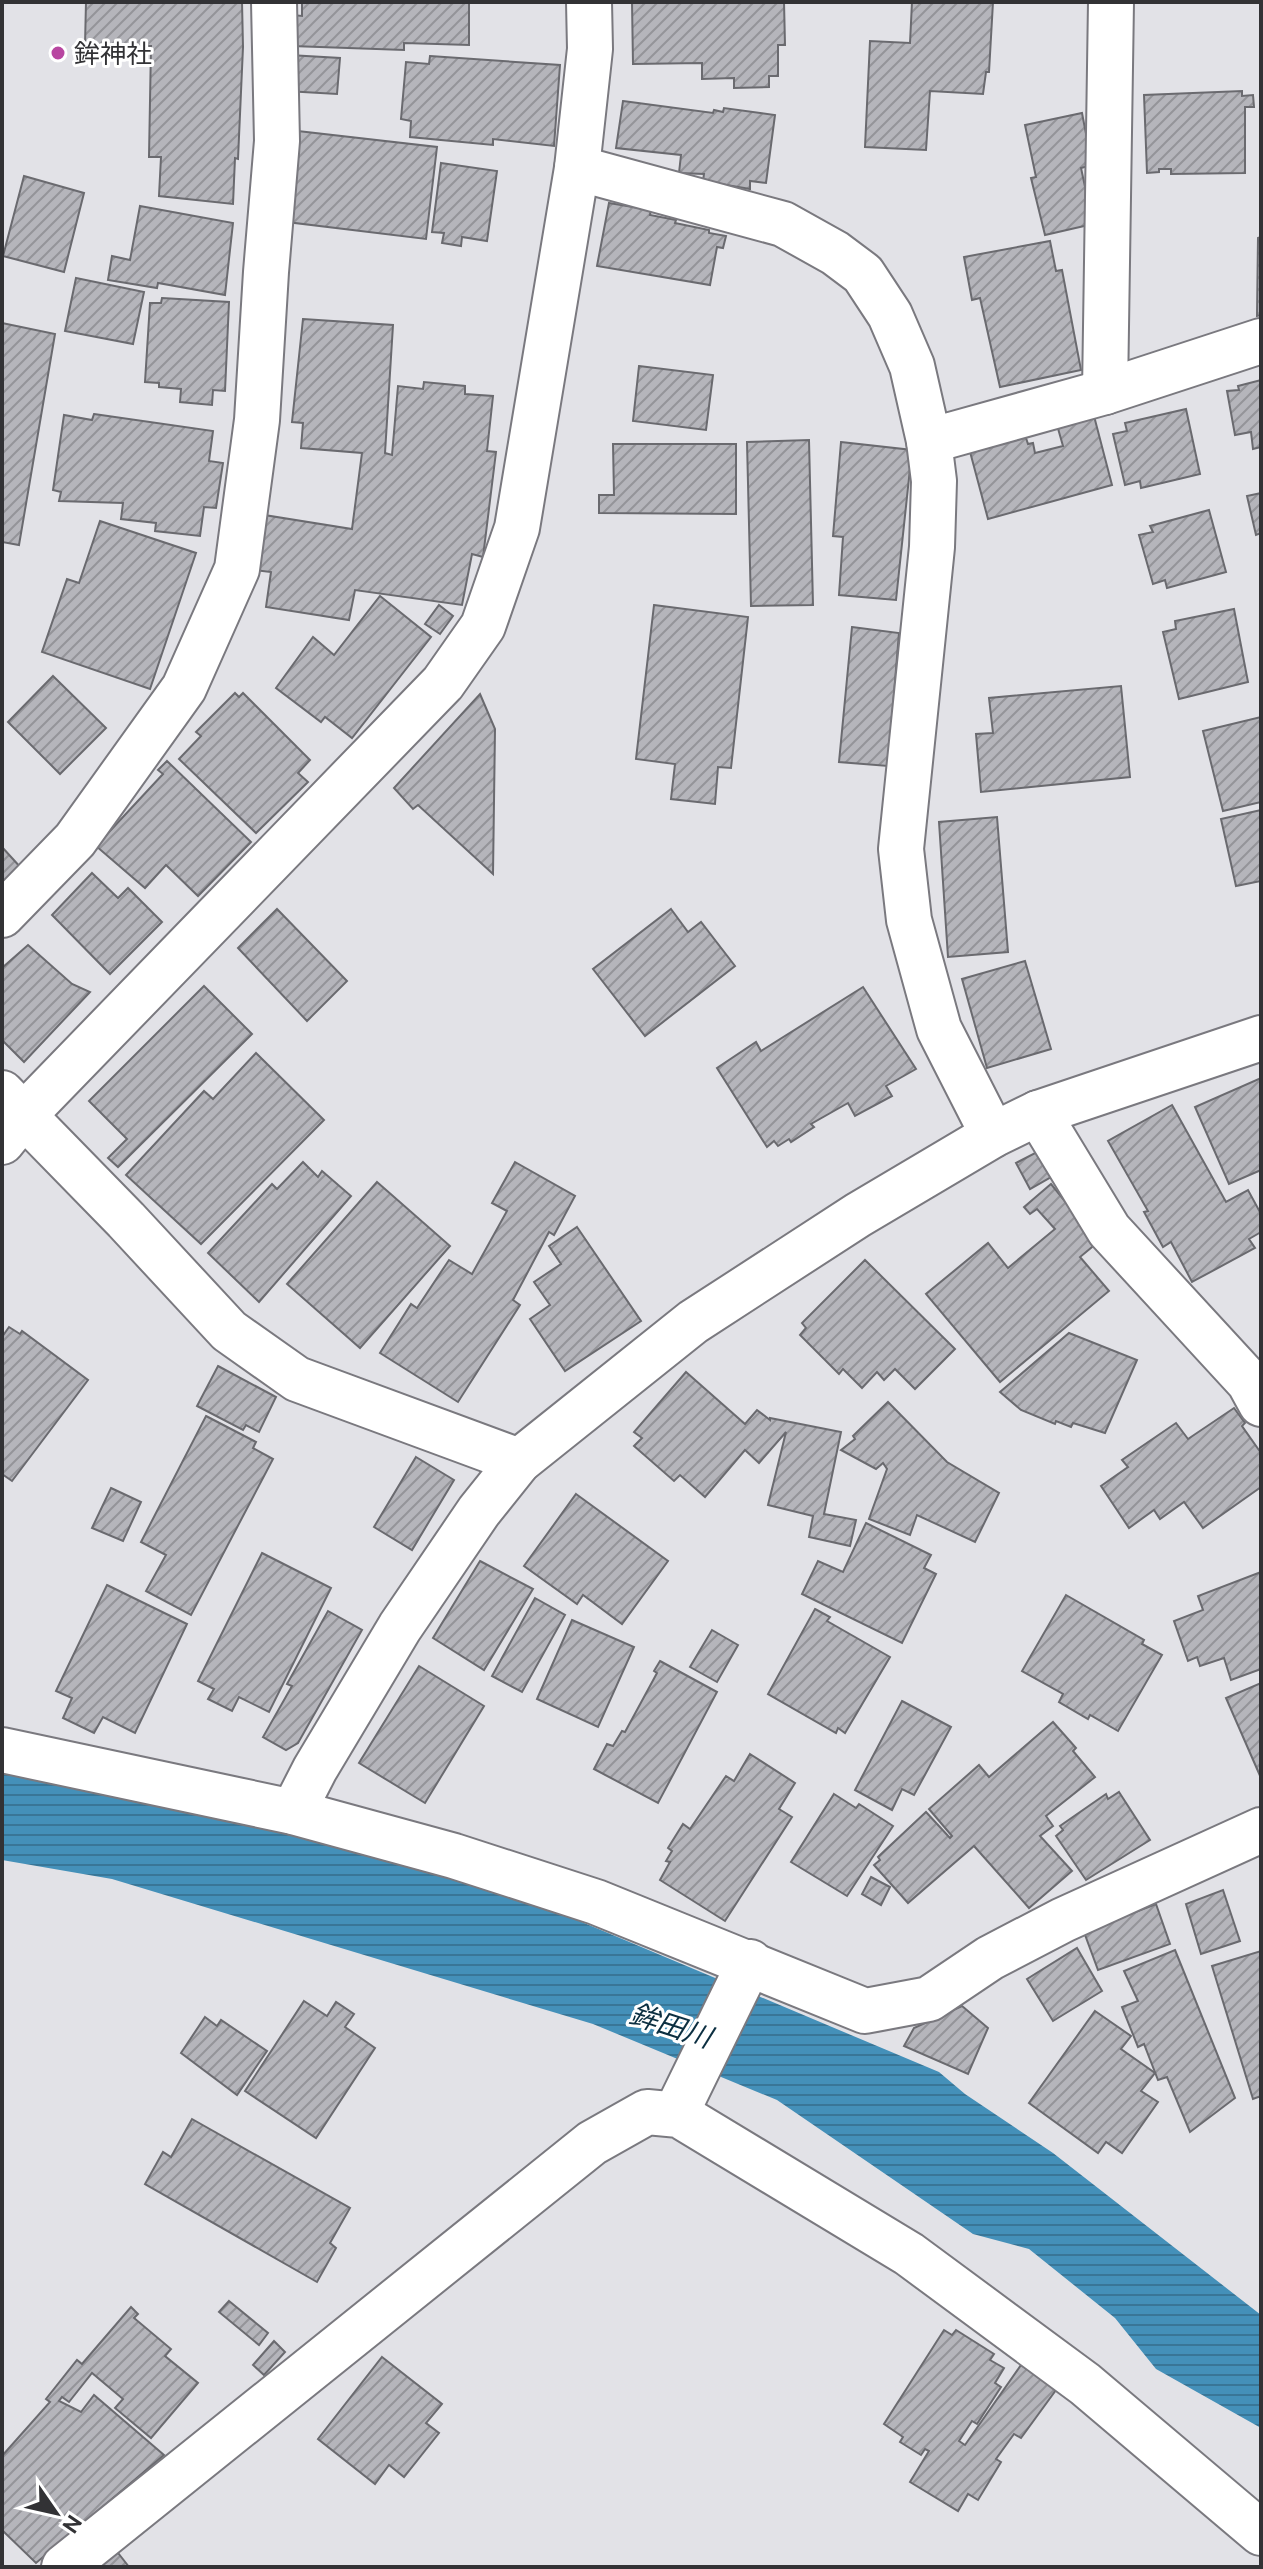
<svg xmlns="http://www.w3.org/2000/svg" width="1263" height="2569" viewBox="0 0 1263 2569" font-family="Ubuntu,'Noto Sans JP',sans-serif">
	<defs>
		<pattern id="water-rules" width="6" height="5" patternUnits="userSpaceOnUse" patternTransform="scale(2)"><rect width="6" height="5" fill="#4490b9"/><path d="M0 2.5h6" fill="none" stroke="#397697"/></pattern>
		<pattern id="building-hatch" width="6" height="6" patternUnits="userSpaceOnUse" patternTransform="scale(2)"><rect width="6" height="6" fill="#b5b5bb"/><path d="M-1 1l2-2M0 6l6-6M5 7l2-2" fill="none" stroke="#949499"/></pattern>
	</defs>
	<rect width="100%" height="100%" fill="#e2e2e7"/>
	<polygon fill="url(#water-rules)" points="2,1768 292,1829 494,1885 939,2072 965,2094 1053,2153 1261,2315 1261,2428 1156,2369 1115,2318 1029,2249 973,2234 777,2100 593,2024 112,1879 2,1860"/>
	<g fill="url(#building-hatch)" stroke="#6a6a6f" stroke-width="2">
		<polygon points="86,2 242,2 243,47 238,159 235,158 233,204 159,196 161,157 149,157 151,46 85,45"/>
		<polygon points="302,2 469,2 469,45 404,43 404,50 292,46 293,15 302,16"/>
		<polygon points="632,2 784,2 785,45 778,45 778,76 769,76 769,87 734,88 734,78 702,79 702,63 633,64"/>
		<polygon points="912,2 993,2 989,72 986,72 983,94 930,91 926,150 865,147 870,41 910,43"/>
		<polygon points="289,55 340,58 337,94 286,91"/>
		<polygon points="430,56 560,65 554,146 493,139 493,145 410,137 411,121 401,119 406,62 429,64"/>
		<polygon points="1242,91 1242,96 1253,95 1254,107 1245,107 1245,173 1171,174 1171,169 1159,169 1159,172 1147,173 1144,95"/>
		<polygon points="623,101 713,113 714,110 723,112 724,108 775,115 766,183 750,181 750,189 703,181 704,174 679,173 681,155 616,148"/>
		<polygon points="1082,113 1092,165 1081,168 1093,224 1045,235 1031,178 1036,177 1025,125"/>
		<polygon points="289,130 437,147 426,239 287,222"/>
		<polygon points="441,163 497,171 487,241 462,237 461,246 442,243 444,233 432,232"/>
		<polygon points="24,176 84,193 64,272 3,256"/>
		<polygon points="609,203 651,210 650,215 676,220 675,223 709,230 709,233 726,236 723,248 717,247 710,285 597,266"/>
		<polygon points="140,206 233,223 225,295 158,283 157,288 108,280 112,256 130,260"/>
		<polygon points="1261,237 1261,315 1257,316 1258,238"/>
		<polygon points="1050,241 1056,271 1062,270 1081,370 1000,387 980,298 972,300 964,257"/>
		<polygon points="76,278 144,292 133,344 65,331"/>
		<polygon points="162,298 229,302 225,391 213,390 212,405 180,402 181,389 159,387 159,383 145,382 150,303 161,303"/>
		<polygon points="303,319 393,325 385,453 392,455 398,386 423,389 424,382 465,386 465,394 493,396 487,451 496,452 483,557 472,554 462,605 355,590 349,620 266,607 271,572 255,570 264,515 352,529 362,453 301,448 303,423 292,422"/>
		<polygon points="2,323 55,334 19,545 2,542"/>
		<polygon points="639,366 713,375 706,430 633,421"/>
		<polygon points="1261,380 1261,447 1253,449 1251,432 1235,435 1227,391 1239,390 1238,386"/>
		<polygon points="1186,409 1200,474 1141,488 1140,481 1125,485 1113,434 1127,431 1125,423"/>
		<polygon points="94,414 213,431 209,461 223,463 216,508 204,507 200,536 155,531 156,523 121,519 123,503 59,501 61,492 53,490 64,415 92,420"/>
		<polygon points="1094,416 1112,485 988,519 969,448 1024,432 1028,444 1033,443 1035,453 1063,446 1057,425"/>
		<polygon points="809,440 813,605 751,606 747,442"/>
		<polygon points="841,442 912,450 896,600 839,595 843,537 833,536"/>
		<polygon points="613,444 736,444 736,514 599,513 599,495 614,495"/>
		<polygon points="1261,493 1261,533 1256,535 1247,496"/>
		<polygon points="1209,510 1226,572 1167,588 1165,580 1153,584 1139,535 1153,532 1150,526"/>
		<polygon points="100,521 196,553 150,689 42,652 67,579 79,583"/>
		<polygon points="380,596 431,637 352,738 325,717 321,722 276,688 313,637 334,655"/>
		<polygon points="439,605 453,616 440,634 425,624"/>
		<polygon points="654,605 748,617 731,768 718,767 715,804 671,799 675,764 636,759"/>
		<polygon points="1234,609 1248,682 1179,699 1163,632 1176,629 1175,621"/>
		<polygon points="852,627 899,633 888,766 839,762"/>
		<polygon points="53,676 106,728 60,774 8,722"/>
		<polygon points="1121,686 1130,777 981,792 976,734 993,733 989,698"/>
		<polygon points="235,693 239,697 243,693 310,760 298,773 308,782 256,833 179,759 201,736 196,732"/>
		<polygon points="480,694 495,729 493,874 418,805 413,809 394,788"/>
		<polygon points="1261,717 1261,802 1223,811 1203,731"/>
		<polygon points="167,761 251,842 198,896 166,865 145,888 96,846 163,774 158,770"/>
		<polygon points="1261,810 1261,881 1236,886 1221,819"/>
		<polygon points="997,817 1008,952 948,957 939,822"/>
		<polygon points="2,847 22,869 2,888"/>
		<polygon points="92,873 118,898 128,888 162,922 110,974 52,915"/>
		<polygon points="277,909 347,981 307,1021 238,948"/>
		<polygon points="671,909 688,932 701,922 735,966 645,1036 593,969"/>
		<polygon points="28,945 72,984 90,992 24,1062 2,1040 2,968"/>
		<polygon points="1025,961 1051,1049 987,1068 962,979"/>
		<polygon points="204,986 252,1034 118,1167 108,1158 127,1139 89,1101"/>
		<polygon points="863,987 916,1069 886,1086 892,1096 855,1116 848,1103 811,1124 814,1127 791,1142 789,1139 778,1146 774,1141 767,1147 717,1068 756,1042 761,1051"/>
		<polygon points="256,1053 324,1120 201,1244 126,1175 204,1091 213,1099"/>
		<polygon points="1261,1078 1261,1170 1229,1184 1195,1107"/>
		<polygon points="1172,1105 1226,1202 1248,1190 1261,1214 1261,1232 1249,1239 1255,1248 1192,1282 1171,1242 1163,1247 1144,1212 1148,1211 1108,1141"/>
		<polygon points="1037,1152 1051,1177 1030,1189 1016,1163"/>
		<polygon points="303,1162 318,1177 322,1171 351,1196 259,1302 208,1253 272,1184 277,1189"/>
		<polygon points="515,1162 575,1196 554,1235 549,1232 513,1300 520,1305 458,1402 380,1353 411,1304 417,1308 449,1260 472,1274 507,1211 492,1203"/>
		<polygon points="377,1182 450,1246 360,1348 287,1284"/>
		<polygon points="1051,1184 1098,1242 1080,1257 1109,1291 1000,1382 926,1294 988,1243 1008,1268 1055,1229 1037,1209 1030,1214 1024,1207"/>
		<polygon points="577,1227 641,1321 565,1371 530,1319 550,1305 534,1282 561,1264 549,1246"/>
		<polygon points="865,1260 955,1349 915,1389 895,1369 884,1380 877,1372 862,1388 843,1369 839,1374 800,1335 806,1328 802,1323"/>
		<polygon points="9,1327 20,1334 22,1331 88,1380 12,1481 2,1474 2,1337"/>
		<polygon points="1069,1333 1137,1360 1105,1433 1073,1423 1071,1427 1056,1421 1055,1424 1021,1410 1000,1392"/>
		<polygon points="218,1366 276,1397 259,1432 246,1425 243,1430 197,1406"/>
		<polygon points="686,1372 745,1424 757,1410 770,1420 770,1418 841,1432 824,1514 856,1520 850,1546 809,1537 813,1516 768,1505 786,1432 759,1463 745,1450 705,1497 680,1475 674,1481 634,1446 642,1438 634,1432"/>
		<polygon points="888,1402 947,1462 999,1493 975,1542 917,1515 910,1535 869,1519 887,1469 883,1463 876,1469 841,1450 855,1439 853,1436"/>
		<polygon points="1234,1408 1245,1423 1242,1426 1261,1453 1261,1487 1203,1528 1184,1502 1160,1519 1154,1510 1129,1528 1101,1486 1128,1467 1122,1460 1176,1423 1188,1439"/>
		<polygon points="206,1416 256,1442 253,1448 273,1459 191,1615 146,1591 166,1555 141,1542"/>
		<polygon points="416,1457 454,1480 412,1550 374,1527"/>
		<polygon points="111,1488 141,1502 123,1541 92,1528"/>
		<polygon points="576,1494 668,1561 622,1624 583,1595 577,1604 524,1566"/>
		<polygon points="866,1523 931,1555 924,1568 936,1574 902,1643 802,1594 818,1561 843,1572"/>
		<polygon points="262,1553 331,1588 269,1712 239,1697 232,1711 208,1699 214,1689 198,1681"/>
		<polygon points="480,1561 533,1589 484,1670 433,1638"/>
		<polygon points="1261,1572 1261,1669 1231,1680 1224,1658 1200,1666 1197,1657 1188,1661 1174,1621 1203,1610 1198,1596"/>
		<polygon points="107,1585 187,1624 135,1733 103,1717 94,1733 63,1718 72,1698 56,1691"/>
		<polygon points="1066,1595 1144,1640 1142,1644 1162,1655 1118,1731 1090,1715 1088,1719 1059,1702 1063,1694 1022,1671"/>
		<polygon points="535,1598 565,1615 522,1692 492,1676"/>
		<polygon points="815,1609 830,1617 827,1621 890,1657 845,1733 838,1728 836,1733 768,1694"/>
		<polygon points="328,1611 362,1630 298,1743 286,1750 263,1737 292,1686 287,1684"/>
		<polygon points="572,1620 634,1647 598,1727 537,1699"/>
		<polygon points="712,1630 738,1645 717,1682 690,1667"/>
		<polygon points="660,1661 717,1692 658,1803 594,1769 607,1744 613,1746 622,1731 625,1732 657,1673 654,1671"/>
		<polygon points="419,1666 484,1706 425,1803 359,1763"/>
		<polygon points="1261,1683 1261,1778 1226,1698"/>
		<polygon points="902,1701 951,1727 914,1795 902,1789 892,1810 855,1790"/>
		<polygon points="1053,1722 1076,1748 1073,1751 1095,1777 1046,1816 1053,1826 1040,1836 1072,1871 1029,1908 974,1846 908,1903 874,1865 880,1860 878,1857 926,1812 950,1838 952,1836 929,1809 979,1765 989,1777"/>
		<polygon points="750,1754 795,1783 779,1809 792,1817 725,1921 660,1880 670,1862 666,1861 672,1851 668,1848 683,1824 690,1829 726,1776 734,1781"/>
		<polygon points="1119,1792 1150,1840 1086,1880 1056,1836 1063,1830 1060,1826 1106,1794 1108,1799"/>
		<polygon points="834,1794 856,1808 859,1804 893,1826 847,1896 791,1862"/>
		<polygon points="871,1877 890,1887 881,1905 862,1894"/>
		<polygon points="1223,1890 1240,1941 1201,1954 1186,1904"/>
		<polygon points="1156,1904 1170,1944 1098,1970 1084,1932"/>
		<polygon points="1077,1948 1102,1991 1053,2021 1027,1979"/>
		<polygon points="1175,1950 1235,2098 1190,2132 1167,2077 1158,2080 1144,2044 1138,2047 1122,2007 1138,2001 1124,1971"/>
		<polygon points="1261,1951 1261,2096 1253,2099 1212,1966"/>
		<polygon points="304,2001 327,2016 336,2002 354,2014 345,2027 375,2048 316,2138 245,2091"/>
		<polygon points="962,2006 988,2028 968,2074 904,2046 914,2028"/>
		<polygon points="1095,2011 1131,2036 1121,2049 1155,2073 1141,2091 1158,2102 1122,2153 1106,2142 1098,2153 1029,2103"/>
		<polygon points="205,2017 217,2026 221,2020 267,2051 237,2095 181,2053"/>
		<polygon points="192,2119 350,2208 330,2243 336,2248 317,2282 145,2184 163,2152 171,2157"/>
		<polygon points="229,2301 268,2333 259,2345 219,2312"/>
		<polygon points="131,2307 138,2314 134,2318 171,2349 165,2356 198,2383 151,2438 115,2408 123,2399 92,2373 69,2402 62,2397 59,2401 81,2412 94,2395 164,2455 36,2563 2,2530 2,2456 50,2402 46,2399 77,2360 82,2364"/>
		<polygon points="944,2330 952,2335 956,2330 994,2354 990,2360 1004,2368 995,2383 1001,2387 977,2424 972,2421 959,2441 965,2445 1021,2365 1056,2390 1021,2438 1014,2434 996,2459 1001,2462 978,2500 968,2494 958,2511 910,2482 929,2451 925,2449 921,2455 900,2442 903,2437 884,2424"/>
		<polygon points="274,2341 285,2352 264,2375 253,2365"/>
		<polygon points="382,2357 442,2404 426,2423 439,2433 404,2477 389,2465 375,2484 318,2439"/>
		<polygon points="115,2549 129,2567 91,2567"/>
	</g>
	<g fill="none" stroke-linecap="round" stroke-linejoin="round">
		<defs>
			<g id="minor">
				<polyline points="577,168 783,224 835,253 863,274 890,315 912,366 929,441 934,481 932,547 901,849 909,920 939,1029 993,1135"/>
				<polyline points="1105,392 1111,2"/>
				<polyline points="929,441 1105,392 1261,341"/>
				<polyline points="2,915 75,840 184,688 237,569 257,420 266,272 277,141 274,2"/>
				<polyline points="2,1093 126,1220 229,1331 297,1379 519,1461"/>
				<polyline points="1038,1113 1109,1230 1249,1382 1261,1404"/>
				<polyline points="2,1142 23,1116 443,683 483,626 517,528 577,168 590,49 589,2"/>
				<polyline points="2,1750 293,1812 454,1856 596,1902 865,2011 929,1999 990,1958 1063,1920 1261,1830"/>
				<polyline points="293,1812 315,1769 400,1627 479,1511 519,1461 693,1322 858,1215 993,1135 1038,1113 1261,1038"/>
				<polyline points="679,2115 682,2101 750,1962"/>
				<polyline points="64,2567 592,2143 647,2112 679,2115 909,2254 1085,2384 1261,2533"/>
			</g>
		</defs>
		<use href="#minor" stroke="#7a797f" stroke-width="48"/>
		<use href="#minor" stroke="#fff" stroke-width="44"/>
	</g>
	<circle fill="#b846a1" stroke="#fff" stroke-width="3" cx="58" cy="53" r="8"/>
	<g text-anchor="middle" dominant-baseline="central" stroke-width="6" stroke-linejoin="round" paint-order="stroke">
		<g font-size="26" fill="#323235" stroke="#fff" text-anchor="start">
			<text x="74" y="53">鉾神社</text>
		</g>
		<g font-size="28" font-style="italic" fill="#0c2f41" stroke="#fff">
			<text transform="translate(671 2025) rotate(18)">鉾田川</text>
		</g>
	</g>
	<rect width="1263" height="2569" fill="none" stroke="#323235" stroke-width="8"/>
	<g transform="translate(56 2513) rotate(124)" stroke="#ffffff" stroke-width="6" paint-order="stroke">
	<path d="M0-6L14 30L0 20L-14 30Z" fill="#323235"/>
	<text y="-12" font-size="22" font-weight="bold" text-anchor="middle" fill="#323235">N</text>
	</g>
</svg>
